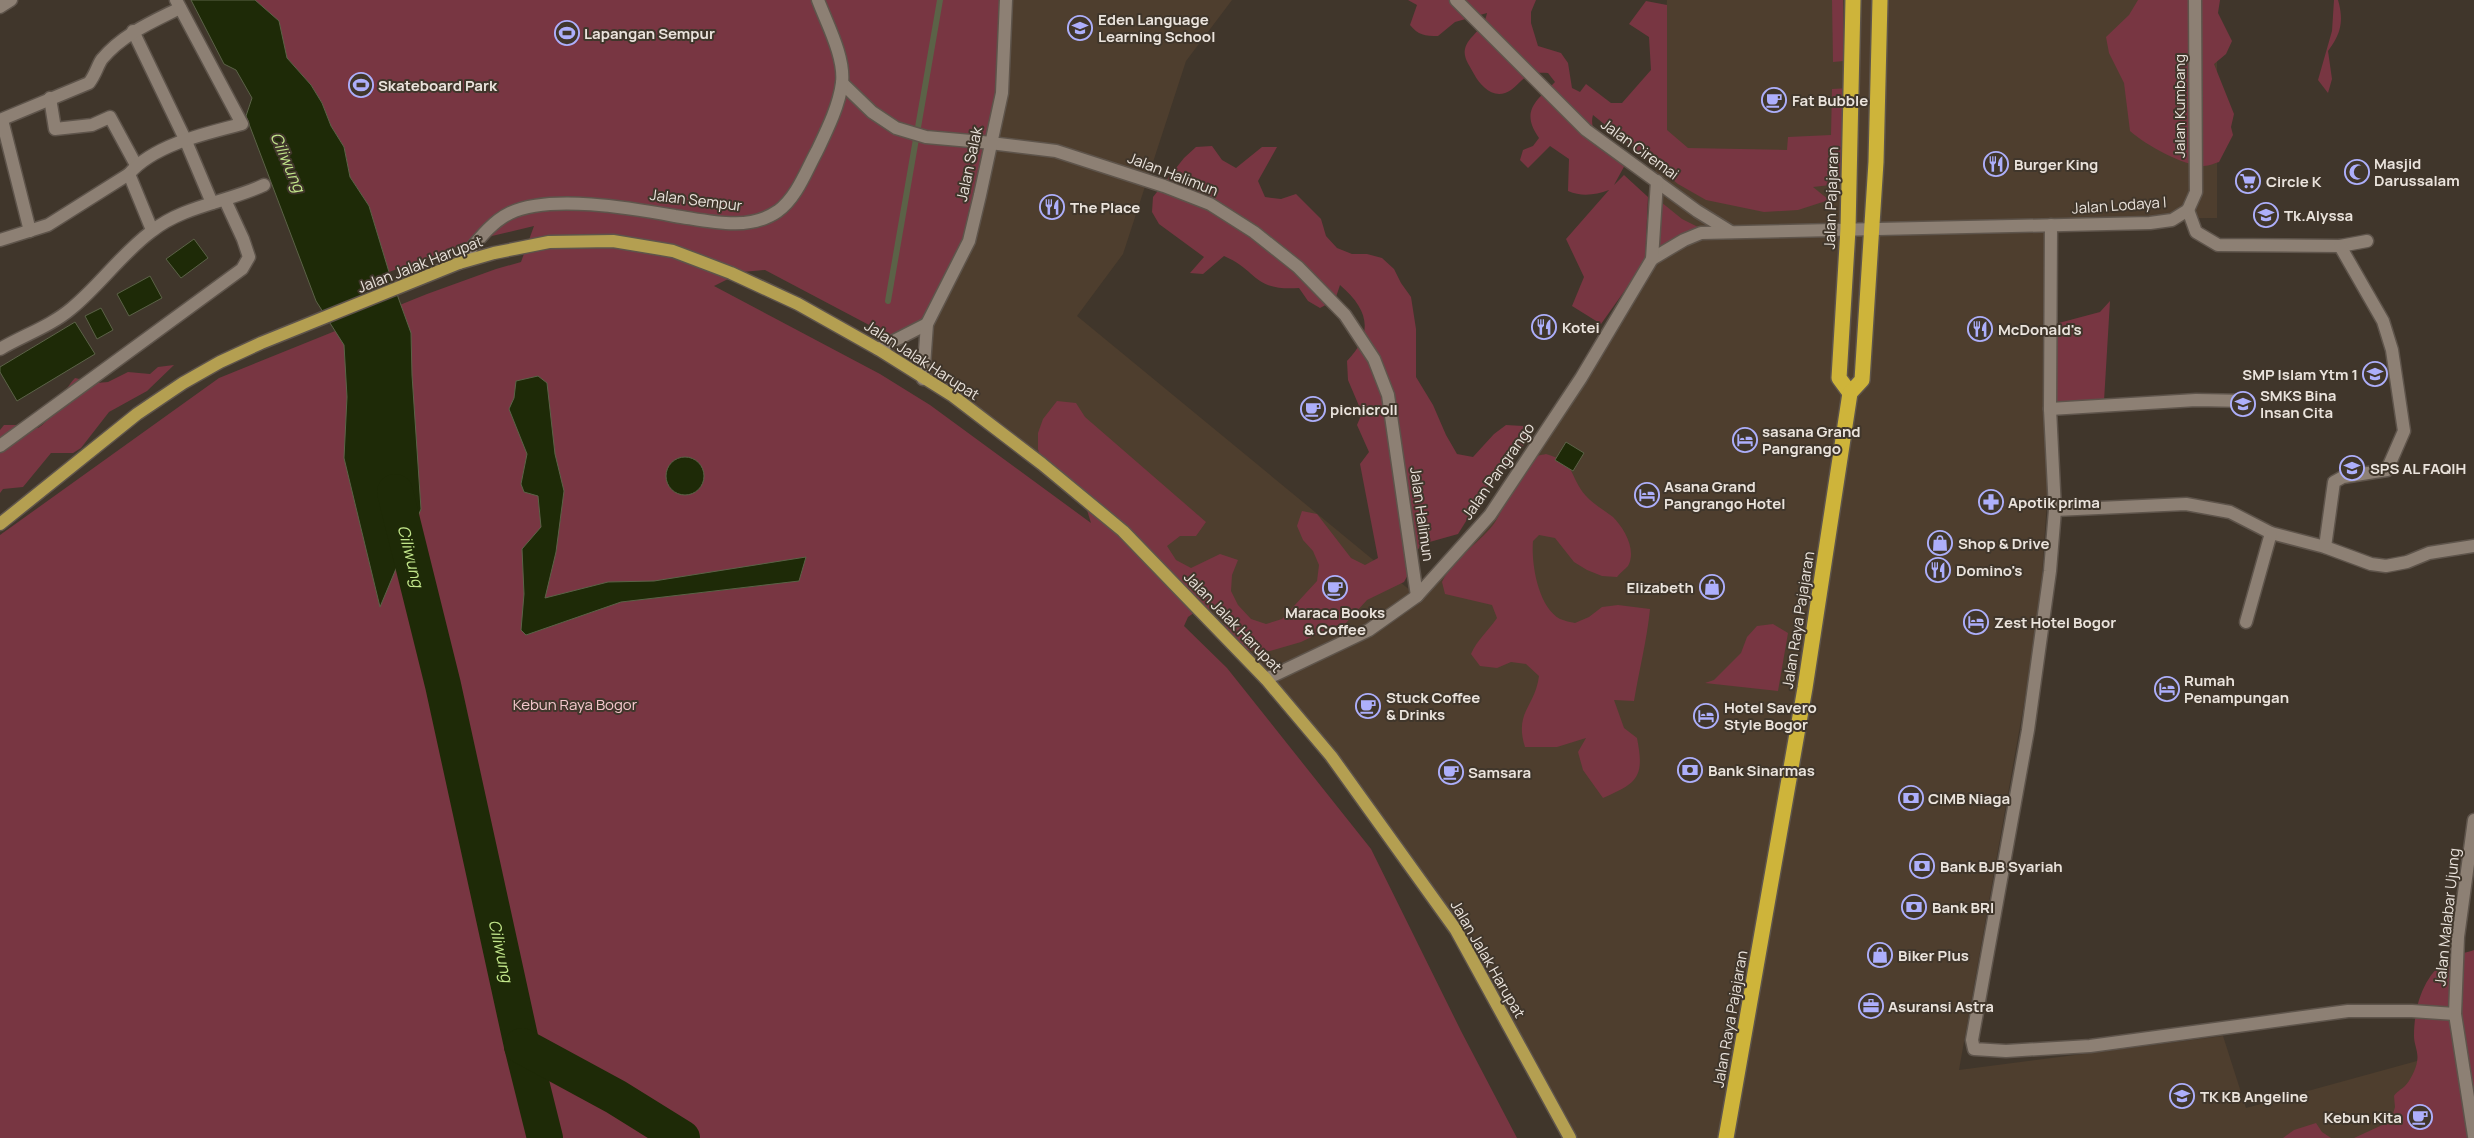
<svg xmlns="http://www.w3.org/2000/svg" width="2474" height="1138" viewBox="0 0 2474 1138" font-family="Manrope,sans-serif">
	<rect width="100%" height="100%" fill="#40362b"/>
	<polygon fill="#4e3e2e" points="1006,0 1232,0 1186,61 1123,254 1077,316 1417,596 1490,515 1649,270 1667,0 2217,0 2217,218 2055,219 2051,252 2052,427 2039,619 1959,1070 2223,1036 2246,1108 2446,1053 2474,1138 1570,1138 1456,930 1331,756 1123,531 923,379 927,324"/>
	<g fill="#783642">
		<path d="M255,0h751l-2,49 -35,192 -42,83 -27,12 -12,-1 -123,-65 -23,2 -28,14 166,88 50,31 161,118 -8,-26 -41,-33 -4,-15v-16l5,-14 14,-18 19,2 9,14 121,105 -10,14h-16l-13,10 9,14 15,8 29,-14 18,6 -6,15 -1,16 7,14 13,14 15,5 16,-5 35,-38 2,-16 -6,-14 -10,-11 -6,-14 5,-15 15,3 34,44 14,7 13,-7 -18,-94 9,-12 -12,-27 5,-12 -14,-33 -1,-19c27,-28 22,-51 -7,-76l-5,15 -15,8 -12,-7 -9,-13c-47,3 -40,-17 -75,-32l-21,18 -13,-1 14,-16 -45,-33 -7,-12 1,-15 31,-39 12,-11 16,-1 10,14 14,8 26,-21h15l-19,34 7,16 16,2 15,-5 25,25 5,17 11,12 15,6h15l15,4 12,11 7,14 10,14 5,32v48l17,28 13,30 11,19 16,3 21,-23 12,-9 17,1 5,15 -35,37 -35,56 -32,9 -12,9 -2,15 -8,15 -37,18 -22,24 -15,4 -29,14 -31,9 -31,-1 -23,-40 -15,-2 -13,9 -4,9 43,42 144,181 90,182 56,107h-1517v-603l219,-157 208,-84 69,-25 25,-7 13,-36 -55,13 -90,33 -20,-66 -19,-29 -6,-30 -13,-21 -9,-23 -11,-18 -24,-27 -9,-37z"/>
		<path d="M1408,0h128l-5,12v11l7,23 23,7 7,10 4,25 8,4 6,-8 25,19h11l29,-33 -2,-33 -20,-13 17,-23 21,4v125l21,18 99,2 1,-13 43,-2 1,-46 19,-1 -5,56 -4,10 -3,30 -26,3 16,13 -31,10 -34,2 -58,-12 -28,-16 -85,-69c-6,20 19,35 33,48l-12,22 10,-10 24,22 -3,65 -44,62 -29,-18 12,-29 -18,-38 43,-49c-14,5 -27,7 -41,1l1,-32 -19,-13 -22,22 -8,-8 3,-10 10,-4 6,-8c-19,-27 -3,-37 16,-56l-7,-9c-7,0 -13,-1 -19,2 -7,3 -12,11 -18,15 -16,11 -30,-3 -37,-16 -4,-8 -11,-16 -9,-25 3,-13 19,-19 22,-36l-32,9 -17,14c-13,0 -20,-1 -28,-11l7,-20z"/>
		<polygon points="1832,0 1843,0 1844,61 1833,62"/>
		<path d="M2138,0h82l-2,13 14,28 -6,13 -12,10 20,50 -3,13 2,8 -14,27c-4,1 -10,4 -15,4 -21,0 -58,-21 -74,-35l-6,-48 -15,-30 -3,-16 23,-22z"/>
		<path d="M2334,0h4c6,21 3,34 -10,51l4,28 -4,14 -10,-13 14,-49z"/>
		<polygon points="1661,202 1682,219 1704,230 1681,235 1657,248"/>
		<polygon points="2110,301 2104,401 2055,405 2055,324 2100,312"/>
		<path d="M174,365l-27,26 -38,21 -28,36 -8,5h-22l-28,34 -20,2 -3,4v-63l4,-5h23l11,3c19,-12 22,-34 37,-50l22,5 11,-1 20,-10 22,2 8,-7z"/>
		<path d="M1546,454c31,9 22,21 40,42 7,8 18,14 27,21 11,11 24,33 15,49 -3,3 -8,7 -11,11l-15,-1 -15,-6 -13,-8 -19,-24 -16,-3 -6,6c-2,22 5,66 27,78 5,2 10,3 15,4l14,-6 13,-10 16,-2 32,4c-3,31 -11,61 -16,92l-20,-1 10,28 13,10c8,40 0,45 -34,60l-20,-28 -5,-18 8,-14 -29,9h-32c-11,-35 10,-40 14,-71l-13,-12 -15,-2 -14,6 -17,-2 -9,-12c6,-14 17,-23 26,-36l-5,-13 -47,-11 -3,-12c11,-23 35,-37 51,-57 14,-19 20,-52 38,-66 3,-3 10,-4 15,-5z"/>
		<polygon points="1773,624 1788,633 1778,691 1705,683 1714,680 1741,653 1747,637 1757,626"/>
		<path d="M2474,950v188h-120l37,-17 4,-14 -1,-11c3,-5 7,-6 11,-10 5,-5 11,-17 12,-24 2,-10 -3,-17 -3,-26 0,-31 10,-63 38,-80 6,-3 15,-3 22,-6z"/>
		<polygon points="2316,1123 2322,1132 2331,1138 2283,1138 2294,1130"/>
	</g>
	<g fill="#1e2a07" stroke="#5b6247">
		<polygon points="191,0 255,0 279,21 287,58 311,85 322,103 331,126 344,147 350,177 369,206 389,272 411,333 412,375 421,509 380,607 344,458 347,397 344,345 316,301 246,116 252,98 236,70 224,64"/>
		<polygon points="194,239 208,258 181,278 166,259"/>
		<polygon points="150,276 162,298 129,316 117,294"/>
		<polygon points="101,308 113,330 97,339 85,316"/>
		<polygon points="75,322 95,354 17,401 0,372 0,367"/>
		<polygon points="538,376 547,383 555,454 564,491 556,552 545,598 608,582 654,581 806,557 799,581 621,602 526,635 521,630 524,594 522,549 541,527 538,496 524,492 521,484 527,454 509,409 514,398 516,381"/>
		<polygon points="1566,442 1584,453 1573,471 1555,460"/>
		<circle cx="685" cy="476" r="19"/>
	</g>
	<g fill="none" stroke-linecap="round" stroke-linejoin="round">
		<polyline stroke="#5b6247" stroke-width="6" points="888,301 940,0"/>
		<g stroke="#1e2a07" stroke-width="36">
			<path id="s1" d="M395,492l48,193 79,361 23,92"/>
			<polyline points="522,1046 616,1097 682,1138"/>
		</g>
		<defs>
			<g id="minor">
				<polyline points="1456,0 1586,130 1697,211 1731,232"/>
				<polyline points="0,7 11,0"/>
				<polyline points="133,31 185,139 212,203"/>
				<polyline points="842,83 872,112 896,128 926,137 982,142 1056,151 1164,186 1210,204 1254,232 1298,267 1345,315 1374,359 1388,395 1417,596"/>
				<polyline points="50,98 55,129 92,125 110,117 136,165"/>
				<path d="M0,120l89,-37c7,-9 9,-19 13,-24 21,-25 50,-37 78,-51"/>
				<polyline points="2,120 30,231"/>
				<polyline points="129,174 152,230"/>
				<polyline points="2188,210 2196,192 2195,0"/>
				<polyline points="2188,210 2196,232 2218,245 2340,246 2367,241"/>
				<polyline points="2051,225 2050,409 2055,510 2050,571 2028,730 1972,1040 1974,1049 2006,1051 2090,1046 2348,1011 2412,1011 2455,1014"/>
				<path d="M0,240l48,-15 81,-51c24,-29 78,-41 113,-50l-66,-124"/>
				<polyline points="1652,259 1684,240 1701,233 2150,223 2172,220 2188,210"/>
				<path d="M459,263c15,-17 30,-40 51,-50 40,-19 121,-5 165,3 34,5 73,16 103,-5 19,-14 28,-40 39,-60 10,-21 22,-45 25,-68 3,-26 -15,-59 -24,-83"/>
				<path d="M0,349c24,-14 51,-23 72,-41 29,-24 50,-55 80,-77 31,-25 76,-29 112,-46"/>
				<polyline points="878,349 927,324"/>
				<polyline points="923,379 927,324 969,241 980,195 1002,93 1006,0"/>
				<polyline points="2050,409 2196,400 2248,401"/>
				<polyline points="0,446 242,269 249,257 243,239 225,200"/>
				<polyline points="2055,510 2186,504 2230,512 2271,533 2325,547 2371,564 2386,566 2407,562 2429,553 2474,546"/>
				<polyline points="2325,547 2334,482 2343,477 2387,470 2404,431 2392,350 2383,321 2340,246"/>
				<polyline points="2246,622 2271,533"/>
				<polyline points="1266,679 1369,630 1417,596 1490,515 1581,378 1652,259 1657,181"/>
				<polyline points="2474,820 2458,937 2455,1014 2474,1136"/>
			</g>
			<polyline id="major" points="0,524 137,414 183,383 220,362 261,343 459,263 494,253 549,242 613,241 673,251 731,273 798,304 878,349 953,396 1042,464 1123,531 1266,679 1331,756 1456,930 1570,1138"/>
			<g id="highway">
				<polyline points="1850,393 1839,378 1848,229 1853,0"/>
				<polyline points="1726,1138 1805,688 1850,393 1862,380 1876,162 1880,0"/>
			</g>
		</defs>
		<use href="#minor" stroke="#5e544b" stroke-width="15"/>
		<use href="#major" stroke="#5e544b" stroke-width="15"/>
		<use href="#highway" stroke="#5e544b" stroke-width="18"/>
		<use href="#minor" stroke="#8d8074" stroke-width="12"/>
		<use href="#major" stroke="#b49f51" stroke-width="12"/>
		<use href="#highway" stroke="#ceb43a" stroke-width="15"/>
	</g>
	<defs>
		<symbol id="school-ring" viewBox="-11 -11 22 22"><circle r="9.5" fill="#40362b" stroke="#adaffb" stroke-width="1.5"/><path d="M0-5L7-2L0 1L-7-2ZM-4 1L0 2.5L4 1V4Q0 6-4 4Z" fill="#adaffb"/></symbol>
		<symbol id="stadium-ring" viewBox="-11 -11 22 22"><circle r="9.5" fill="#40362b" stroke="#adaffb" stroke-width="1.5"/><path d="M0-5a6.5 5 0 1 0 0 10a6.5 5 0 1 0 0-10ZM-3.5-1.8h7v3.6h-7Z" fill="#adaffb"/></symbol>
		<symbol id="cafe-ring" viewBox="-11 -11 22 22"><circle r="9.5" fill="#40362b" stroke="#adaffb" stroke-width="1.5"/><path d="M-5.5-4.5H6V0H3Q3 3.5 0 3.5H-2.5Q-5.5 3.5-5.5 0ZM3-3.2v2h1.7v-2ZM-6 4.5H4V6H-6Z" fill="#adaffb"/></symbol>
		<symbol id="restaurant-ring" viewBox="-11 -11 22 22"><circle r="9.5" fill="#40362b" stroke="#adaffb" stroke-width="1.5"/><path d="M-5-6h1v4h1v-4h1v4h1v-4h1v5L-1.5 .5V6h-2V.5L-5-1ZM5-6V6H3V1.5H1.5Q1.5-4 5-6Z" fill="#adaffb"/></symbol>
		<symbol id="mosque-ring" viewBox="-11 -11 22 22"><circle r="9.5" fill="#40362b" stroke="#adaffb" stroke-width="1.5"/><path d="M3.5-4.9A6 6 0 1 0 3.5 4.9A5 5 0 1 1 3.5-4.9Z" fill="#adaffb"/></symbol>
		<symbol id="supermarket-ring" viewBox="-11 -11 22 22"><circle r="9.5" fill="#40362b" stroke="#adaffb" stroke-width="1.5"/><path d="M-6-5.5h2.5l.6 2H6L4.5 2H-2.5L-4.4-4H-6ZM-1.5 3.2a1.3 1.3 0 1 0 .1 0ZM3 3.2a1.3 1.3 0 1 0 .1 0Z" fill="#adaffb"/></symbol>
		<symbol id="hotel-ring" viewBox="-11 -11 22 22"><circle r="9.5" fill="#40362b" stroke="#adaffb" stroke-width="1.5"/><path d="M-6-4.5h1.5V1H6V5H4.5V3h-9V5H-6ZM-4 0a1.8 1.8 0 1 1 3.6 0ZM.5 0V-2.5h3Q6-2.5 6 0Z" fill="#adaffb"/></symbol>
		<symbol id="pharmacy-ring" viewBox="-11 -11 22 22"><circle r="9.5" fill="#40362b" stroke="#adaffb" stroke-width="1.5"/><path d="M-2-6h4v4h4v4h-4v4h-4v-4h-4v-4h4Z" fill="#adaffb"/></symbol>
		<symbol id="shop-ring" viewBox="-11 -11 22 22"><circle r="9.5" fill="#40362b" stroke="#adaffb" stroke-width="1.5"/><path d="M-5-2.5h2.3a2.7 3.5 0 0 1 5.4 0H5L5.5 6h-11ZM-1.5-2.5h3a1.5 2.3 0 0 0-3 0Z" fill="#adaffb"/></symbol>
		<symbol id="bank-ring" viewBox="-11 -11 22 22"><circle r="9.5" fill="#40362b" stroke="#adaffb" stroke-width="1.5"/><path d="M-6-4H6V4H-6ZM0-2.3a2.3 2.3 0 1 0 0 4.6a2.3 2.3 0 1 0 0-4.6Z" fill="#adaffb"/></symbol>
		<symbol id="office-ring" viewBox="-11 -11 22 22"><circle r="9.5" fill="#40362b" stroke="#adaffb" stroke-width="1.5"/><path d="M-6-3h4V-5.5h4V-3h4V5H-6ZM-1-4.5V-3h2v-1.5ZM-6 0V1H6V0Z" fill="#adaffb"/></symbol>
	</defs>
	<g fill-rule="evenodd">
		<use href="#school-ring" x="1066" y="14" width="28" height="28"/>
		<use href="#stadium-ring" x="553" y="19" width="28" height="28"/>
		<use href="#stadium-ring" x="347" y="71" width="28" height="28"/>
		<use href="#cafe-ring" x="1760" y="86" width="28" height="28"/>
		<use href="#restaurant-ring" x="1982" y="150" width="28" height="28"/>
		<use href="#mosque-ring" x="2343" y="158" width="28" height="28"/>
		<use href="#supermarket-ring" x="2234" y="167" width="28" height="28"/>
		<use href="#restaurant-ring" x="1038" y="193" width="28" height="28"/>
		<use href="#school-ring" x="2252" y="201" width="28" height="28"/>
		<use href="#restaurant-ring" x="1530" y="313" width="28" height="28"/>
		<use href="#restaurant-ring" x="1966" y="315" width="28" height="28"/>
		<use href="#school-ring" x="2361" y="360" width="28" height="28"/>
		<use href="#school-ring" x="2229" y="390" width="28" height="28"/>
		<use href="#cafe-ring" x="1299" y="395" width="28" height="28"/>
		<use href="#hotel-ring" x="1731" y="426" width="28" height="28"/>
		<use href="#school-ring" x="2338" y="454" width="28" height="28"/>
		<use href="#hotel-ring" x="1633" y="481" width="28" height="28"/>
		<use href="#pharmacy-ring" x="1977" y="488" width="28" height="28"/>
		<use href="#shop-ring" x="1926" y="529" width="28" height="28"/>
		<use href="#restaurant-ring" x="1924" y="556" width="28" height="28"/>
		<use href="#shop-ring" x="1698" y="573" width="28" height="28"/>
		<use href="#cafe-ring" x="1321" y="574" width="28" height="28"/>
		<use href="#hotel-ring" x="1962" y="608" width="28" height="28"/>
		<use href="#hotel-ring" x="2153" y="675" width="28" height="28"/>
		<use href="#cafe-ring" x="1354" y="692" width="28" height="28"/>
		<use href="#hotel-ring" x="1692" y="702" width="28" height="28"/>
		<use href="#bank-ring" x="1676" y="756" width="28" height="28"/>
		<use href="#cafe-ring" x="1437" y="758" width="28" height="28"/>
		<use href="#bank-ring" x="1897" y="784" width="28" height="28"/>
		<use href="#bank-ring" x="1908" y="852" width="28" height="28"/>
		<use href="#bank-ring" x="1900" y="893" width="28" height="28"/>
		<use href="#shop-ring" x="1866" y="941" width="28" height="28"/>
		<use href="#office-ring" x="1857" y="992" width="28" height="28"/>
		<use href="#school-ring" x="2168" y="1082" width="28" height="28"/>
		<use href="#cafe-ring" x="2406" y="1103" width="28" height="28"/>
	</g>
	<g text-anchor="middle" dominant-baseline="central" stroke-width="4" stroke-linejoin="round" paint-order="stroke">
		<g font-size="15" font-weight="bold" fill="#eae3dc" stroke="#40362b" text-anchor="start">
			<text x="1098" y="19">Eden Language<tspan x="1098" dy="17">Learning School</tspan></text>
			<text x="584" y="33">Lapangan Sempur</text>
			<text x="378" y="85">Skateboard Park</text>
			<text x="1792" y="100">Fat Bubble</text>
			<text x="2374" y="163">Masjid<tspan x="2374" dy="17">Darussalam</tspan></text>
			<text x="2014" y="164">Burger King</text>
			<text x="2266" y="181">Circle K</text>
			<text x="1070" y="207">The Place</text>
			<text x="2284" y="215">Tk.Alyssa</text>
			<text x="1562" y="327">Kotei</text>
			<text x="1998" y="329">McDonald's</text>
			<text x="2358" y="374" text-anchor="end">SMP Islam Ytm 1</text>
			<text x="2260" y="395">SMKS Bina<tspan x="2260" dy="17">Insan Cita</tspan></text>
			<text x="1330" y="409">picnicroll</text>
			<text x="1762" y="431">sasana Grand<tspan x="1762" dy="17">Pangrango</tspan></text>
			<text x="2370" y="468">SPS AL FAQIH</text>
			<text x="1664" y="486">Asana Grand<tspan x="1664" dy="17">Pangrango Hotel</tspan></text>
			<text x="2008" y="502">Apotik prima</text>
			<text x="1958" y="543">Shop &amp; Drive</text>
			<text x="1956" y="570">Domino's</text>
			<text x="1694" y="587" text-anchor="end">Elizabeth</text>
			<text x="1335" y="612" text-anchor="middle">Maraca Books<tspan x="1335" dy="17">&amp; Coffee</tspan></text>
			<text x="1994" y="622">Zest Hotel Bogor</text>
			<text x="2184" y="680">Rumah<tspan x="2184" dy="17">Penampungan</tspan></text>
			<text x="1386" y="697">Stuck Coffee<tspan x="1386" dy="17">&amp; Drinks</tspan></text>
			<text x="1724" y="707">Hotel Savero<tspan x="1724" dy="17">Style Bogor</tspan></text>
			<text x="1708" y="770">Bank Sinarmas</text>
			<text x="1468" y="772">Samsara</text>
			<text x="1928" y="798">CIMB Niaga</text>
			<text x="1940" y="866">Bank BJB Syariah</text>
			<text x="1932" y="907">Bank BRI</text>
			<text x="1898" y="955">Biker Plus</text>
			<text x="1888" y="1006">Asuransi Astra</text>
			<text x="2200" y="1096">TK KB Angeline</text>
			<text x="2402" y="1117" text-anchor="end">Kebun Kita</text>
		</g>
		<g font-size="15" fill="#eae3dc" stroke="#40362b">
			<text transform="translate(2179 106) rotate(-90)">Jalan Kumbang</text>
			<text transform="translate(1640 149) rotate(36)">Jalan Ciremai</text>
			<text transform="translate(969 164) rotate(-78)">Jalan Salak</text>
			<text transform="translate(1173 174) rotate(21)">Jalan Halimun</text>
			<text transform="translate(1831 198) rotate(-88)">Jalan Pajajaran</text>
			<text transform="translate(696 200) rotate(7)">Jalan Sempur</text>
			<text transform="translate(2119 205) rotate(-4)">Jalan Lodaya I</text>
			<text transform="translate(420 264) rotate(-21)">Jalan Jalak Harupat</text>
			<text transform="translate(922 360) rotate(33)">Jalan Jalak Harupat</text>
			<text transform="translate(1498 471) rotate(-55)">Jalan Pangrango</text>
			<text transform="translate(1422 514) rotate(82)">Jalan Halimun</text>
			<text transform="translate(1798 620) rotate(-81)">Jalan Raya Pajajaran</text>
			<text transform="translate(1233 622) rotate(46)">Jalan Jalak Harupat</text>
			<text transform="translate(2447 917) rotate(-84)">Jalan Malabar Ujung</text>
			<text transform="translate(1488 959) rotate(60)">Jalan Jalak Harupat</text>
			<text transform="translate(1730 1019) rotate(-80)">Jalan Raya Pajajaran</text>
		</g>
		<g font-size="15" fill="#f5c9ce" stroke="#40362b">
			<text x="575" y="704">Kebun Raya Bogor</text>
		</g>
		<g font-size="16" font-style="italic" fill="#c3e78b" stroke="#40362b">
			<text transform="translate(288 162) rotate(67)">Ciliwung</text>
			<text stroke="none"><textPath href="#s1" startOffset="66">Ciliwung</textPath></text>
			<text stroke="none"><textPath href="#s1" startOffset="471">Ciliwung</textPath></text>
		</g>
	</g>
</svg>
